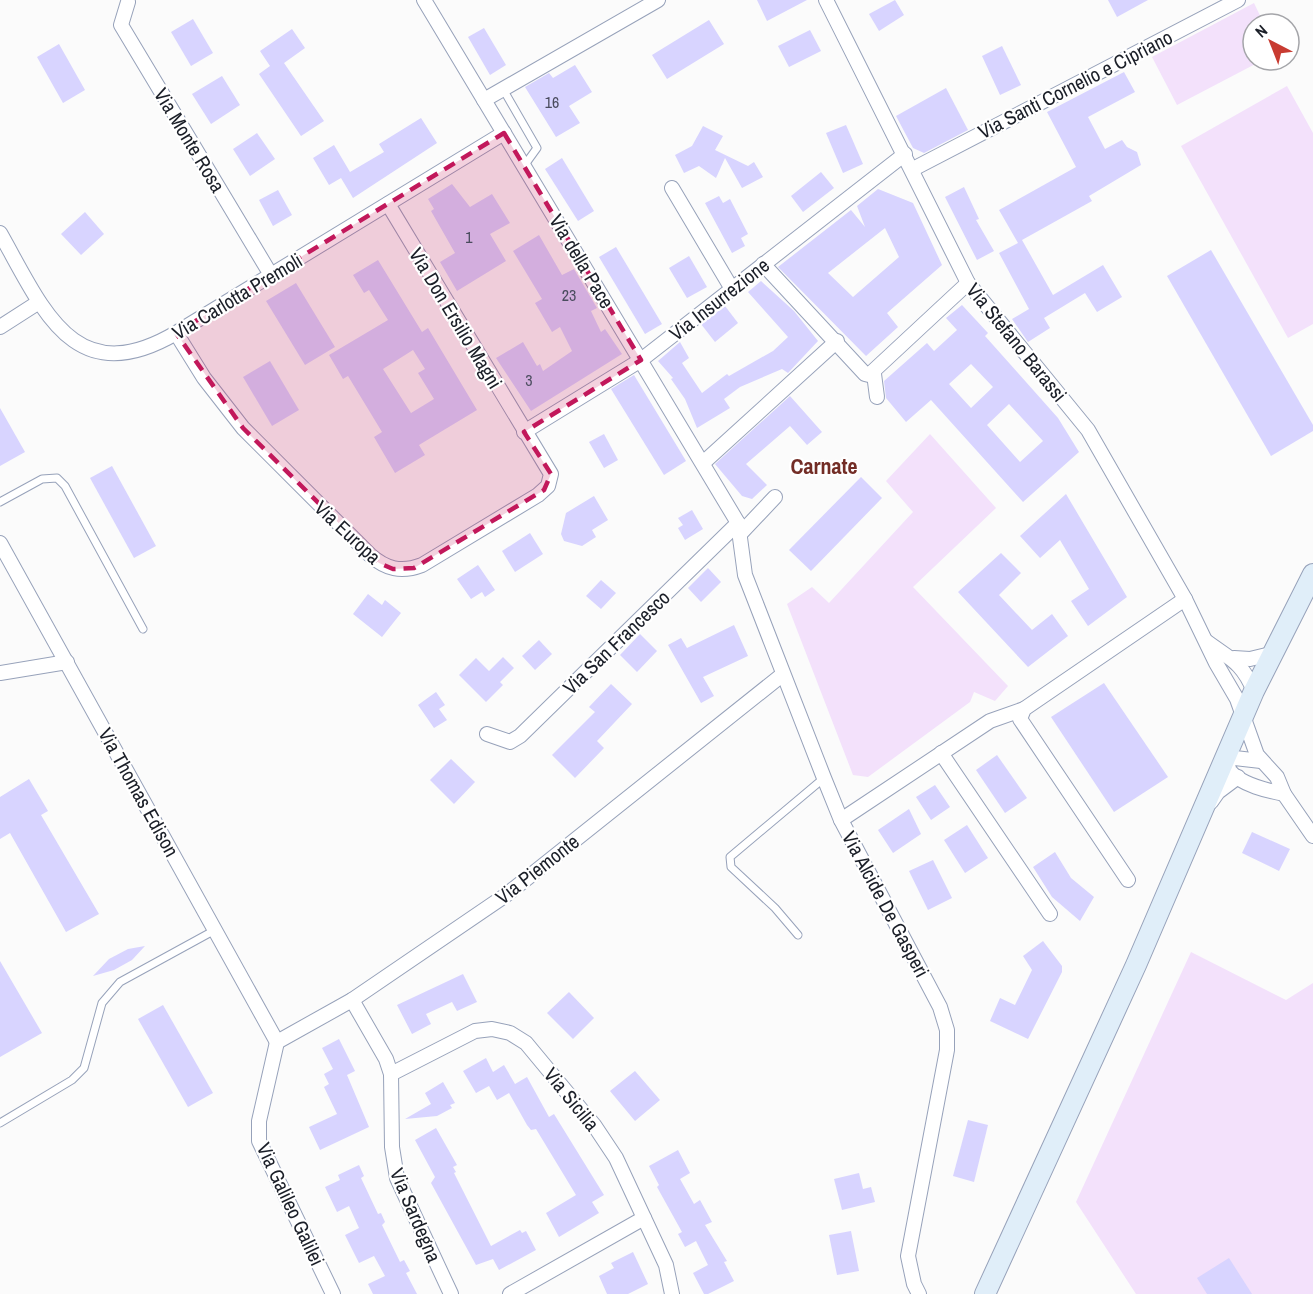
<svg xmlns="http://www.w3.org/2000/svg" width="1313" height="1294" viewBox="0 0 1313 1294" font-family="'Archivo Narrow',sans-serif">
	<rect width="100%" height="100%" fill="#fbfbfb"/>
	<g fill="#f3e1fb">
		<polygon points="1254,3 1264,24 1253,24 1253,60 1263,60 1177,105 1152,57"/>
		<polygon points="1287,86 1313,133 1313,324 1288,338 1181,146"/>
		<polygon points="930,434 996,508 913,587 1008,686 995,701 974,692 970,702 868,777 853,775 787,604 812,587 829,603 913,512 886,481"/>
		<polygon points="1191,952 1286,1000 1313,983 1313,1294 1136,1294 1076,1202"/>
	</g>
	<g fill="#d8d4ff" fill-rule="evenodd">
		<polygon points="757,0 807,0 767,21"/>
		<polygon points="895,0 904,15 879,31 869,14"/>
		<polygon points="1108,0 1148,0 1117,17"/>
		<polygon points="193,19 213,53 191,66 171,32"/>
		<polygon points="709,20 724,44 667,79 652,55"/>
		<polygon points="484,28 506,65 490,75 468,37"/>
		<polygon points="292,29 305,48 284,63 324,121 301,136 259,74 270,66 260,51"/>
		<polygon points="810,30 821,51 789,67 778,46"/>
		<polygon points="59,44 85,90 63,103 37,57"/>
		<polygon points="1002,46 1021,85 1000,95 982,56"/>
		<polygon points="575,65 592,92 569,106 580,123 556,137 525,87 549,73 553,78"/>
		<polygon points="1124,72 1135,92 1088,117 1105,149 1122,140 1127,147 1137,152 1141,165 1089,196 1092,201 1022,240 1053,295 1103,265 1122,297 1097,312 1085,293 1044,318 1050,328 1028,342 1012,319 1029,309 999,253 1018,243 999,210 1076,167 1047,112"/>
		<polygon points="222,76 240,105 211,124 192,94"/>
		<polygon points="946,88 968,130 924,153 913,148 896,116"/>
		<polygon points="421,118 437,143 353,198 341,178 329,185 313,158 334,145 350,172 384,152 379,144"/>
		<polygon points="846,125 863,164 843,173 826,133"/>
		<polygon points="703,126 723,136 715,150 748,166 754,162 763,177 742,188 725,158 716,178 699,166 684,173 675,155 692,146"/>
		<polygon points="257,133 275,159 250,176 233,149"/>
		<polygon points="562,158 594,211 578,221 545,169"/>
		<polygon points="821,172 834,188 803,212 791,196"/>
		<polygon points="452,184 470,207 492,194 510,223 490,234 506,261 457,291 440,262 455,253 431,211 434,209 428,199"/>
		<polygon points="964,187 979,219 976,220 994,251 977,260 945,197"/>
		<path d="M878,189l35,14 29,62 -55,48 11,14 -32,29 -88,-89 73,-57 14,17 -8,-21zM885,228l14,29 -46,40 -25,-24z"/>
		<polygon points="278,190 292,215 273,226 259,200"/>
		<polygon points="719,196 723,203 730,199 748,234 741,238 745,246 732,253 705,203"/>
		<polygon points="85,212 104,234 81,255 61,234"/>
		<polygon points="539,235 562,275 574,269 597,308 591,311 601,332 605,329 622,354 531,411 496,358 523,342 537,366 540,364 543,371 572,351 560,327 552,332 535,303 542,299 513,251"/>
		<polygon points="616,247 662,324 645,334 599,257"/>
		<polygon points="1211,250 1313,425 1313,431 1271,456 1167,276"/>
		<polygon points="689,256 707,287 687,298 669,268"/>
		<path d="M378,260l44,72 6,-4 49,82 -58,35 6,10 -30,18 -21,-36 8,-5 -34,-56 -5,3 -14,-24 59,-35 -19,-30 -5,3 -11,-18zM413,350l12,19 -7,4 16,26 -23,14 -28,-44z"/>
		<polygon points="761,281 794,311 818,341 788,373 782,369 740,387 724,399 730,408 697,428 685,399 671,379 673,378 658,361 680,342 689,358 682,363 702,393 727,374 729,376 773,351 788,337 748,292"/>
		<polygon points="296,283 335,347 305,365 266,301"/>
		<path d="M962,305l26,28 -3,3 73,82 21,34 -56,50 -92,-102 -25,22 -20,-24 -2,-17 43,-38 7,8 23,-21 -11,-12zM971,364l22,23 -22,21 -22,-24zM1009,404l34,37 -23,21 -33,-37z"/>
		<polygon points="725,306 738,323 715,342 701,324"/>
		<polygon points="270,361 299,410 272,426 243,377"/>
		<polygon points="634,375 686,461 664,475 611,389"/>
		<polygon points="790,396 822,432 807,445 790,426 746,464 767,485 752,499 742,496 715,464"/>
		<polygon points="0,408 25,452 0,466"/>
		<polygon points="604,434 618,460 604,468 589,442"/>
		<polygon points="112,466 156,546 134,558 90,478"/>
		<polygon points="861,477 882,498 811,571 789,550"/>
		<polygon points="1066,494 1127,597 1088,626 1071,601 1089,589 1060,540 1040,558 1020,536"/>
		<polygon points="594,496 608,520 592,530 596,537 582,546 564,541 561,534 566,513"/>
		<polygon points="692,510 703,529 685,540 678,528 683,525 678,518"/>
		<polygon points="530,533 543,554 515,572 502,551"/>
		<polygon points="1001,553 1021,573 999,595 1032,630 1052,614 1068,636 1028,667 958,592"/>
		<polygon points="478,565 495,590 485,597 482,592 471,599 457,579"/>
		<polygon points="708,568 721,582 701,602 688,588"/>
		<polygon points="601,580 616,593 601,609 586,596"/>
		<polygon points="368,594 382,605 385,600 401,613 382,637 353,614"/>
		<polygon points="734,625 748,656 703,677 714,696 701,703 668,645 681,638 687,648"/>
		<polygon points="640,634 657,651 637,672 620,655"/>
		<polygon points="539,640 552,654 535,670 522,656"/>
		<polygon points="503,657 514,668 500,682 503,685 486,702 459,675 476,658 489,671"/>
		<polygon points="1104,683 1168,777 1114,812 1051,717"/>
		<polygon points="611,684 632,704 597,741 604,748 575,778 552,755 595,712 589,707"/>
		<polygon points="436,692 445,705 439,709 447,720 434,728 418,705"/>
		<polygon points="997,755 1027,798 1005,813 976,770"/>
		<polygon points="451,759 475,782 454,804 430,780"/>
		<polygon points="29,779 48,811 41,815 99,914 66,932 10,833 0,839 0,797"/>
		<polygon points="935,785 950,807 931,820 916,797"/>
		<polygon points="909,809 921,834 893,853 878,830"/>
		<polygon points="967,825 988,858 965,873 944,840"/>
		<polygon points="1252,832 1290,849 1279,871 1242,853"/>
		<polygon points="1055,852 1071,878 1094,897 1080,921 1052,897 1033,867"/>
		<polygon points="933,860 952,898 928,910 909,871"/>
		<polygon points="1043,941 1062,966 1062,972 1028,1039 990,1021 1000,998 1015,1005 1032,970 1023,956"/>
		<polygon points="145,946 132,960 114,970 93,976 109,959 128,949"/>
		<polygon points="0,961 42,1033 0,1057"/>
		<polygon points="463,974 477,1002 457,1011 452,1002 426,1014 431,1024 412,1034 397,1005"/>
		<polygon points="569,992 594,1018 573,1039 547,1013"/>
		<polygon points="163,1005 213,1093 188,1107 138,1019"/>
		<polygon points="339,1039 355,1071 347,1075 369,1127 320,1150 309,1127 337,1114 324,1087 329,1084 324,1074 333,1069 322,1048"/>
		<polygon points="486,1058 493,1072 504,1065 515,1084 527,1077 549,1117 554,1114 604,1195 592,1202 599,1213 559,1237 546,1213 576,1195 536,1129 531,1130 527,1125 509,1093 497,1100 489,1086 476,1093 463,1071"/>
		<polygon points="635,1071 660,1100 635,1121 610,1091"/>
		<polygon points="443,1082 455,1103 450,1105 452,1108 437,1116 405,1119 431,1104 425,1093"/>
		<polygon points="968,1120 988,1125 974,1182 953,1176"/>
		<polygon points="436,1128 457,1165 453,1167 456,1172 454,1173 491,1246 520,1230 522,1233 526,1231 536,1250 499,1270 493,1259 476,1265 431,1183 435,1177 415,1140"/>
		<polygon points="678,1150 690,1173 680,1179 694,1204 700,1200 712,1222 705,1225 727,1261 724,1262 734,1281 708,1294 704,1294 693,1273 708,1265 696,1241 685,1247 678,1234 682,1232 657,1187 659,1185 649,1166"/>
		<polygon points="359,1165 364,1176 361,1178 378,1214 381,1213 385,1222 382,1225 400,1262 404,1260 410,1271 406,1273 417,1294 373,1294 368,1284 385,1276 374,1256 359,1263 345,1235 359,1228 349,1206 337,1212 325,1187 340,1180 338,1175"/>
		<polygon points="859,1173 863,1189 871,1187 875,1202 842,1210 834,1179"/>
		<polygon points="851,1231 859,1271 837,1275 829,1235"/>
		<polygon points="633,1252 648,1284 628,1294 607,1294 599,1276 614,1268 611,1263"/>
		<polygon points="1229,1258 1252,1294 1207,1294 1197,1278"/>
	</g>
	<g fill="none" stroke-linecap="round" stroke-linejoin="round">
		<defs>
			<g id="lane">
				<polyline points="503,89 537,148 524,166"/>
				<polyline points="0,502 42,479 57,478 65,486 143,629"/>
				<polyline points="798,935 775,908 731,867 730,857 824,778"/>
				<polyline points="0,1123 72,1080 84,1068 102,1003 120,982 215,930"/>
			</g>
			<g id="street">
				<polyline points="424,0 738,523 745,575 824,778 841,820 940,1007 947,1030 947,1050 908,1256 914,1284 919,1294"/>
				<polyline points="826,0 968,283 1088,430 1185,599 1216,663 1237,699 1257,755 1277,777 1284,794 1313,836"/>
				<polyline points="128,2 121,25 271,275"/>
				<polyline points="484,100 658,0"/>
				<polyline points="913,169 1238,0"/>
				<polyline points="672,188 732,289"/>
				<path d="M0,233c43,76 74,160 176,100l328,-200"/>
				<polyline points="763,264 865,374 869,375 968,283"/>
				<polyline points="0,327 39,302"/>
				<path d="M176,333l28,45 39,50 127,127c16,14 31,18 52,10l116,-70 10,-9 3,-12 -163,-270"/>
				<polyline points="874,374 877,397"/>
				<polyline points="524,432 641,360 905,154"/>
				<polyline points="703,463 837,341"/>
				<polyline points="741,533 775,497"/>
				<polyline points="0,543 277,1042"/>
				<path d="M1207,642c23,17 35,20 47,49"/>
				<polyline points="1234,658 1250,659 1275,653"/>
				<polyline points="0,673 67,662"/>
				<polyline points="487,734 510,742 520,736 738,523"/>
				<polyline points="941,753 1050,914"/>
				<path d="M1261,761l-35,-4c1,4 2,11 4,14 11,14 39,20 54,23"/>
				<polyline points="1211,802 1218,792 1238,777"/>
				<polyline points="841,820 990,721 1024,709"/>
				<polyline points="1128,880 1020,719 1024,709 1185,599"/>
				<polyline points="352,1000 386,1059 391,1074 392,1147 397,1178 451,1294"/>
				<polyline points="277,1042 352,1000 506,895 782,675"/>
				<polyline points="277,1042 259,1121 259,1141 333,1294"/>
				<polyline points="391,1074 475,1031 492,1029 510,1033 526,1043 594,1125 616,1158 666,1265 672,1294"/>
				<polyline points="510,1294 644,1218"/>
			</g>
			<polyline id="secondary" points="985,1294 1136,965 1254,691 1313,574"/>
		</defs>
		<use href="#lane" stroke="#97a2ba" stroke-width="9"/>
		<use href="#street" stroke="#97a2ba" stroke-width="16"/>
		<use href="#secondary" stroke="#97a2ba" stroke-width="22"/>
		<use href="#lane" stroke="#fff" stroke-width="7"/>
		<use href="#street" stroke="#fff" stroke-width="14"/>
		<use href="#secondary" stroke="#e0eef9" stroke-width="20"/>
	</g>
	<path fill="#c2185b" fill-opacity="0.2" stroke="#c2185b" stroke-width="4.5" stroke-dasharray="12 8" stroke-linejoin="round" d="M504,133l137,227 -117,72 27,42 -7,16 -130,78 -21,1 -14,-6 -136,-135 -67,-95z"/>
	<g text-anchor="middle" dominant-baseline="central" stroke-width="4.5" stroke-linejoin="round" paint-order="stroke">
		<g font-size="16" fill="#4a4c5e">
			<text x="552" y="102">16</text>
			<text x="469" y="237">1</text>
			<text x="569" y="295">23</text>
			<text x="529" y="380">3</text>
		</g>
		<g font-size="20" fill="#1b1f28" stroke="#fff">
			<text transform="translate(1075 84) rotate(-27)">Via Santi Cornelio e Cipriano</text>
			<text transform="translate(190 140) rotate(59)">Via Monte Rosa</text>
			<text transform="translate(582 261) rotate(59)">Via della Pace</text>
			<text transform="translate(237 296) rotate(-31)">Via Carlotta Premoli</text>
			<text transform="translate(719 299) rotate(-38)">Via Insurrezione</text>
			<text transform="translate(456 318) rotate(59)">Via Don Ersilio Magni</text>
			<text transform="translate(1017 342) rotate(51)">Via Stefano Barassi</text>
			<text transform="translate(348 532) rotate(43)">Via Europa</text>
			<text transform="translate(616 642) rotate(-44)">Via San Francesco</text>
			<text transform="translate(139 792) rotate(61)">Via Thomas Edison</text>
			<text transform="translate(537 869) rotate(-38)">Via Piemonte</text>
			<text transform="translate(886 904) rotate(62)">Via Alcide De Gasperi</text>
			<text transform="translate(572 1099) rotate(51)">Via Sicilia</text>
			<text transform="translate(291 1204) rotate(65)">Via Galileo Galilei</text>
			<text transform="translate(416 1215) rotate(67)">Via Sardegna</text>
		</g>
		<g font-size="22" font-weight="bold" fill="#732d26" stroke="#fff">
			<text x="824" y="466">Carnate</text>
		</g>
	</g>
	<g transform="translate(1271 42) rotate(318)"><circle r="28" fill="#ffffff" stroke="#a4a5a9" stroke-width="1.5"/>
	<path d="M0-4.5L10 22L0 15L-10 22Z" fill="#c83b31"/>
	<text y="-9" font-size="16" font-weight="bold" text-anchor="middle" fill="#1b1f28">N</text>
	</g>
</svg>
